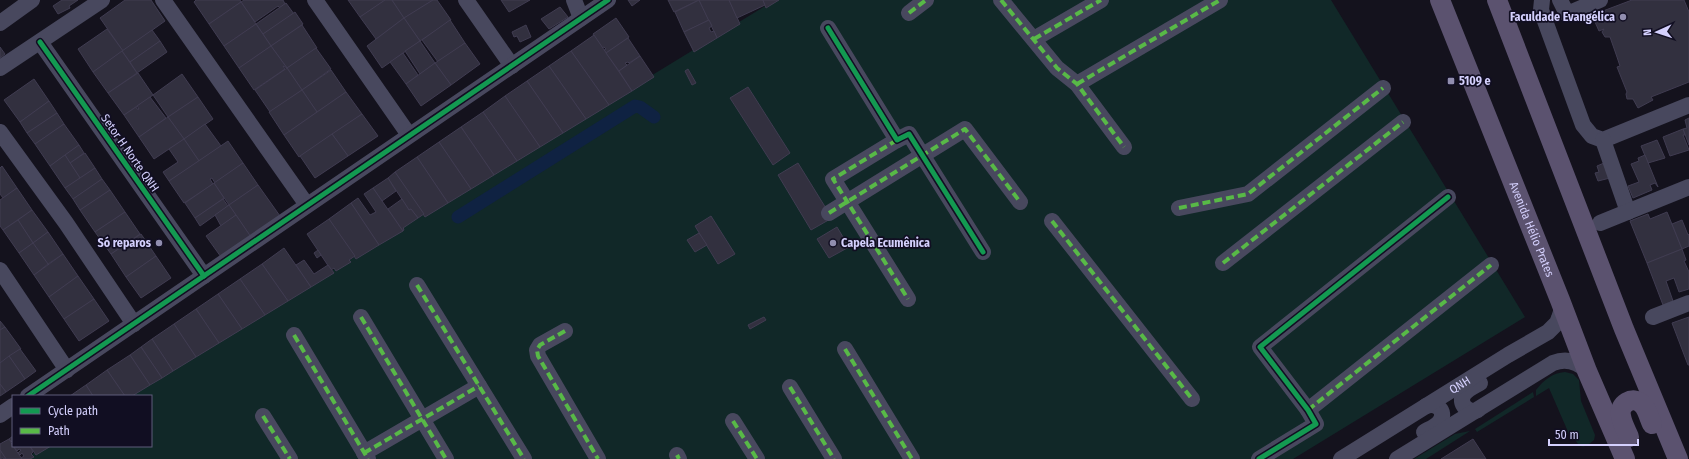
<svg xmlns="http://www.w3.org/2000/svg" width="1689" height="459" viewBox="0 0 1689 459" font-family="'Fira Sans Condensed',sans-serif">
	<rect width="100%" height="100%" fill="#14121d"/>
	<g fill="#112828">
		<polygon points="775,0 1331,0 1525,317 1293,459 24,459 45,446 151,446 151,396 127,396"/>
		<path d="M1565,372l8,2 6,6 2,21 14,34 -1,5c-13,12 -16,6 -22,-7l-3,1 -20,-46 -13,8v-6c8,-10 16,-17 29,-18z"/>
		<polygon points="1533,392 1534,397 1477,432 1475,429"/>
		<polygon points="1470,431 1426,459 1414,459 1455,434"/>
	</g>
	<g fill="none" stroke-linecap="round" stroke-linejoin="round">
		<polyline stroke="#0f2242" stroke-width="13" points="458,217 635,106 640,107 654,117"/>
	</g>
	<g fill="#32303f" stroke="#403c51">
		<polygon points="62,0 78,0 69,6 70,8 58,14 53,6"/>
		<polygon points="125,0 151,0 165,21 123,51 100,18"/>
		<polygon points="196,0 240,0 241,2 209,24 194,2"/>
		<polygon points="244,0 283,0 285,4 280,8 278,6 255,22 241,2"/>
		<polygon points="348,0 385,0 360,17"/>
		<polygon points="385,0 392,0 404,18 376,39 360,17"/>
		<polygon points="392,0 433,0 404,18"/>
		<polygon points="433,0 437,0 451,20 420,41 404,18"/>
		<polygon points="501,0 530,0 509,12"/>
		<polygon points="628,0 640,0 632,6"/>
		<polygon points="668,0 699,0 674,12"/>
		<polygon points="699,0 709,20 684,32 675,12"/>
		<polygon points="699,0 729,0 740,24 717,38"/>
		<polygon points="729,0 763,0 765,5 737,18"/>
		<polygon points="763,0 779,0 766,8"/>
		<polygon points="1632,0 1684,0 1689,12 1689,82 1651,97 1653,100 1638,108 1633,99 1627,99 1626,94 1627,92 1617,67 1620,66 1617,57 1610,37 1605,37 1602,32 1604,29 1599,31 1595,22 1601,20 1597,19 1595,14"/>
		<polygon points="241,2 256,24 224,46 209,24"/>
		<polygon points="286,3 294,14 263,34 256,24"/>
		<polygon points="560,7 568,17 549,29 541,19"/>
		<polygon points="295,12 303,24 271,46 263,34"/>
		<polygon points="404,18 420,41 382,68 367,46"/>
		<polygon points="616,18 629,37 606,53 604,50 606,49 604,47 602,48 593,34"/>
		<polygon points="450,20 465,43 438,62 422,40"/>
		<polygon points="709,20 712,26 709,28 711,32 714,31 717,38 694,52 684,32"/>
		<polygon points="256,24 271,46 239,68 224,46"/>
		<polygon points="302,25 317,48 287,68 271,46"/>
		<polygon points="526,25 531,37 520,42 517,36 514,37 512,32"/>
		<polygon points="107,29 123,51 93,72 78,49"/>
		<polygon points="152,30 160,41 130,62 122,51"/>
		<polygon points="594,35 632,91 609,105 571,51"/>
		<polygon points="628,38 640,56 629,63 628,62 625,63 627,65 619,71 606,53"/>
		<polygon points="160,41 167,52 137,73 130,62"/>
		<polygon points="420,41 435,63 420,74 405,51"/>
		<polygon points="465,43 480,64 451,85 435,63"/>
		<polygon points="271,46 287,68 283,66 285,69 254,90 239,68"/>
		<polygon points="0,47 5,54 0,58"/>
		<polygon points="316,48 331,69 302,90 287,68"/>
		<polygon points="122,51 137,73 108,93 93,72"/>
		<polygon points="571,51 609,105 586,119 549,66"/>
		<polygon points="403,53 418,75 406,84 390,62"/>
		<polygon points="640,56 654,77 632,91 619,71"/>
		<polygon points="435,63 451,85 421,106 406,84"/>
		<polygon points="549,66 586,119 563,133 527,81"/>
		<polygon points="287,68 302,90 270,112 255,90"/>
		<polygon points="688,69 696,83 692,85 685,71"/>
		<polygon points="331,70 346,92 317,112 302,90"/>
		<polygon points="138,73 153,95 124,115 108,93"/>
		<polygon points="182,74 198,97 168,117 153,95"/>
		<polygon points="34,79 49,101 20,122 4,100"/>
		<polygon points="527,81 563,133 540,147 505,96"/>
		<polygon points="748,87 790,153 773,165 730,98"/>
		<polygon points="302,90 317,112 284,135 269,112"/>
		<polygon points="346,92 362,114 299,157 284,135"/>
		<polygon points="505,96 540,147 517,161 483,112"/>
		<polygon points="150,97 166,118 139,137 124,115 136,107 137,109 139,109 137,106"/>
		<polygon points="198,97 213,119 184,139 168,117"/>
		<polygon points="49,101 57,113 27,133 20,122"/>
		<polygon points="483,112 517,161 494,175 461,127"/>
		<polygon points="57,113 64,124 35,144 27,133"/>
		<polygon points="362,114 378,136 348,156 332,134"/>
		<polygon points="168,117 184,139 154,159 139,137"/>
		<polygon points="1689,118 1689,145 1683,129 1687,128 1685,120"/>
		<polygon points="64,124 79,145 50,166 35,144"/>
		<polygon points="205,124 221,146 199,161 184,139"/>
		<polygon points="461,127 494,175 471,189 439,142"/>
		<polygon points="1683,129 1685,135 1683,135 1689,150 1670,156 1663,137"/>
		<polygon points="332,134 348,156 315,178 300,156"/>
		<polygon points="184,139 199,161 169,181 163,172 178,162 169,149"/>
		<polygon points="1657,140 1665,158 1648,163 1641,146"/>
		<polygon points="228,141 243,163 215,183 212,178 210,179 213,184 184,203 169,181"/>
		<polygon points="439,142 471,189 448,203 417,157"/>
		<polygon points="79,145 84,153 70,163 65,155"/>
		<polygon points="85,153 95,168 80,178 70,163"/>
		<polygon points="65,155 80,178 65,188 50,166"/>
		<polygon points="1645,155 1658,187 1655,183 1650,185 1652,190 1633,198 1628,186 1639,182 1631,164 1639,161 1638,158"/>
		<polygon points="417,157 448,203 425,217 395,172"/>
		<polygon points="243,163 258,185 229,205 214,183"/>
		<polygon points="798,163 832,218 811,230 778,175"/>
		<polygon points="1604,163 1610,178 1598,181 1595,173 1599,172 1597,166"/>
		<polygon points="2,166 17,188 3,198 0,194 0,168"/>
		<polygon points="95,168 102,179 73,199 65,188"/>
		<polygon points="395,172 424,214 418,218 411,209 409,210 388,178"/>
		<polygon points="388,178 396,191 382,201 373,188"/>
		<polygon points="102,179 110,190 80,210 73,199"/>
		<polygon points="214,183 224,198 195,218 185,203"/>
		<polygon points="258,185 280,216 251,237 229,205"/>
		<polygon points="17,188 32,210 3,230 0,226 0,200"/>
		<polygon points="373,188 403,231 379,245 351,203 358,198 370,215 376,212 364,194"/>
		<polygon points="110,190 125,212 95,232 80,210"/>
		<polygon points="223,199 228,206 200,226 195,218"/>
		<polygon points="402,199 409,210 411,209 418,218 403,228 404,229 403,231 388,209"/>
		<polygon points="351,203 379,245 356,259 329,219"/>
		<polygon points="229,205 236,215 221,226 215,215"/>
		<polygon points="32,210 48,232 33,243 18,220"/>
		<polygon points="125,212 140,234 111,254 95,232"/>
		<polygon points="1667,212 1682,249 1647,263 1630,221 1648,214 1650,219"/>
		<polygon points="236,215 251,237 221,257 206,236"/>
		<polygon points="711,216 735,254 718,264 695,226"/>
		<polygon points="329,219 355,256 349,260 351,262 336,271 334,268 331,270 307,234"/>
		<polygon points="18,220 33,243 19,253 3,230"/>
		<polygon points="1682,220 1688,235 1689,234 1689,246 1682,249 1672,224"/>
		<polygon points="837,227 849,247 829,258 817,239"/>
		<polygon points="48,232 63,254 48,264 33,243"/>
		<polygon points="699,233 707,245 695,252 687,240"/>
		<polygon points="141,234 156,256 126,277 111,254"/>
		<polygon points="33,243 48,264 34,275 19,253"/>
		<polygon points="284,248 311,287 288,301 262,264"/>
		<polygon points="1682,249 1686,260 1684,261 1689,272 1689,289 1679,292 1674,278 1666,281 1673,301 1663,305 1647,263"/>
		<polygon points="318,250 321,255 317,258 314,253"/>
		<polygon points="63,254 78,276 49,297 34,275"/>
		<polygon points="156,256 171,278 141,298 126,277"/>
		<polygon points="304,260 314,274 328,265 334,273 311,287 296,265"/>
		<polygon points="262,264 288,301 265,315 240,279"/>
		<polygon points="78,276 94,299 64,319 49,297"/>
		<polygon points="240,279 265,315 242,329 218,294"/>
		<polygon points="218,294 242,329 219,343 196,309"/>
		<polygon points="94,299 109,321 79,341 64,319"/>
		<polygon points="196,309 219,343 196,357 174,324"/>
		<polygon points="764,317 766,320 750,329 748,325"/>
		<polygon points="1689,317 1689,365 1688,365 1672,323"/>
		<polygon points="0,321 5,327 0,330"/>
		<polygon points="174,324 196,357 173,371 152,339"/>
		<polygon points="5,327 21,349 0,363 0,330"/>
		<polygon points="152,339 173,371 162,378 141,347"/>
		<polygon points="141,347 162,378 150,385 130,355"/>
		<polygon points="20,349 36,371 25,379 9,356"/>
		<polygon points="130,355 150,385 132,396 125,396 107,370"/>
		<polygon points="9,356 25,379 6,392 0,384 0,363"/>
		<polygon points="107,370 118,386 125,396 93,396 86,385"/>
		<polygon points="0,384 6,392 0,396"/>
		<polygon points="86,385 93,396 70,396 83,387"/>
		<polygon points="13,436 13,443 9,439"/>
		<polygon points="9,439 13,446 22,459 6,459 0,450 0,444"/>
		<polygon points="1473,439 1486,459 1441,459"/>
		<polygon points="30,446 33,452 31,454 34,457 30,459 22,459 21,458 24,456 22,453 20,455 18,453 21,450 19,449 17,451 14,447"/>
		<polygon points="30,446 51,446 36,455"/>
		<polygon points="0,450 6,459 2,458 0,459"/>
	</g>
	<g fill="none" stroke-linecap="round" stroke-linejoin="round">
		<g stroke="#48485e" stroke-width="16">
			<polyline points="163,0 307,205"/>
			<polyline points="315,0 409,135"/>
			<polyline points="466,0 512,66"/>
			<polyline points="574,0 581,18"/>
			<polyline points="1001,0 1057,68 1077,84 1124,147"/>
			<polyline points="1542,0 1541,10 1583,125 1592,136 1603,140 1689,105"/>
			<polyline points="1560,0 1567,14 1600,0"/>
			<polyline points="909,13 926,0"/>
			<polyline points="0,23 32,0"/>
			<polyline points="828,28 897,140 909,134 983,252"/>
			<polyline points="1034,39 1101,0"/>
			<polyline points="40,42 204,276"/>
			<polyline points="0,68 102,0"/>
			<polyline points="1077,84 1220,0"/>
			<polyline points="0,132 66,223 134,324"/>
			<polyline points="897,140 833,179 908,299"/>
			<polyline points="1603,140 1628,212"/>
			<polyline points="1179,208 1248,194 1383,88"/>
			<polyline points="829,213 965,129 1020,202"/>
			<polyline points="1052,221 1192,399"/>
			<polyline points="1600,223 1689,187"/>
			<polyline points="1223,263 1403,122"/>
			<polyline points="0,270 67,370"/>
			<polyline points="417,285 524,459"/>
			<polyline points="361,317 446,459"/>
			<polyline points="1653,317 1689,303"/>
			<polyline points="565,331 540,345 537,350 538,356 598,459"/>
			<polyline points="294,335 368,459"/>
			<polyline points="845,349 912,459"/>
			<polyline points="790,387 834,459"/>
			<polyline points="28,396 608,0"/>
			<polyline points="1308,410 1491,265"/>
			<path d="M1478,410c-9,4 -21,-6 -14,-16 4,-5 11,-8 16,-11"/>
			<polyline points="0,415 13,406"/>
			<polyline points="263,416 290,459"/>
			<polyline points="733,421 757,459"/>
			<path d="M1424,432c5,-3 13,-6 16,-11 7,-10 -4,-19 -14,-15"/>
			<polyline points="364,453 479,386"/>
			<polyline points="677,455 679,459"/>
			<polyline points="1259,459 1316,424 1308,410 1260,347 1448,197"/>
			<path id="s1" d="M1341,459l167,-104 40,-23 9,-9 2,-5 2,-6v-11"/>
			<path d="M1397,459l156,-96c13,-5 24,-2 34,8"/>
		</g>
		<g stroke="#5b526f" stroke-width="20">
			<path id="s2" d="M1440,0l120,300 27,71 38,88"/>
			<polyline points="1497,0 1624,329 1678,459"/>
			<path d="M1629,437c-3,-7 -7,-14 -8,-21 -3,-12 12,-21 21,-12 5,4 7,14 10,20"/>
		</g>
		<g stroke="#58b947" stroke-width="4" stroke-dasharray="8 4" stroke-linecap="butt">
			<polyline points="1001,0 1057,68 1077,84 1124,147"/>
			<polyline points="909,13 926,0"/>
			<polyline points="1034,39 1101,0"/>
			<polyline points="1077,84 1220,0"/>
			<polyline points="897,140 833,179 908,299"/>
			<polyline points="1179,208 1248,194 1383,88"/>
			<polyline points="829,213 965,129 1020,202"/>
			<polyline points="1052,221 1192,399"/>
			<polyline points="1223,263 1403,122"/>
			<polyline points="417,285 524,459"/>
			<polyline points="361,317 446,459"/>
			<polyline points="565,331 540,345 537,350 538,356 598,459"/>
			<polyline points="294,335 368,459"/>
			<polyline points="845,349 912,459"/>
			<polyline points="790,387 834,459"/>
			<polyline points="1308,410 1491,265"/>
			<polyline points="263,416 290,459"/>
			<polyline points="733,421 757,459"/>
			<polyline points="364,453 479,386"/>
			<polyline points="677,455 679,459"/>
		</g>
		<defs>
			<g id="cycleway">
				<polyline points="828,28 897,140 909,134 983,252"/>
				<polyline points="40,42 204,276"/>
				<polyline points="28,396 608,0"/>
				<polyline points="1259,459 1316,424 1308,410 1260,347 1448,197"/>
			</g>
		</defs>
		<use href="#cycleway" stroke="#110e22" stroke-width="8"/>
		<use href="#cycleway" stroke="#139951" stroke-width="5"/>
	</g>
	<g fill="#918eaf" stroke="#110e22" stroke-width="1.5">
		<circle cx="1623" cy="17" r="4"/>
		<rect x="1447" y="77" width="8" height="8" rx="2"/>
		<circle cx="159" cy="243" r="4"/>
		<circle cx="833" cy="243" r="4"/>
	</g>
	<g text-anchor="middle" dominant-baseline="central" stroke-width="3.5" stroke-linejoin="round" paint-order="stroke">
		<g font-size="12" font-weight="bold" fill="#d4d0fd" stroke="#110e22" text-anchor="end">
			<text x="1615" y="17">Faculdade Evangélica</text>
			<text x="1459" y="81" text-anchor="start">5109 e</text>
			<text x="151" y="243">Só reparos</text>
			<text x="841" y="243" text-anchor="start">Capela Ecumênica</text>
		</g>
		<g font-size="12" fill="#d4d0fd" stroke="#110e22">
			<text transform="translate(130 153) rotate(55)">Setor H Norte QNH</text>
			<text stroke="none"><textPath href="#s2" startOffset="247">Avenida Hélio Prates</textPath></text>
			<text stroke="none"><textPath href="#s1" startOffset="140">QNH</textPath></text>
		</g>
	</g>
	<rect x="12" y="395" width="140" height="52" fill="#110e22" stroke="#5f5c7a"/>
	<rect x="20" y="408" width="20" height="6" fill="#139951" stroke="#5f5c7a"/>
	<text x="48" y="415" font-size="12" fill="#d4d0fd">Cycle path</text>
	<rect x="20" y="428" width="20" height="6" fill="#58b947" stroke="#5f5c7a"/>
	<text x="48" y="435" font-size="12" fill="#d4d0fd">Path</text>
	<g transform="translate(1657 32) rotate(267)" stroke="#110e22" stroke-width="3" paint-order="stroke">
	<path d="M0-3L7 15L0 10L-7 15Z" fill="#d4d0fd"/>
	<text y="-6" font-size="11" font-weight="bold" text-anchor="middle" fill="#d4d0fd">N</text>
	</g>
	<path d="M1549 439v6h89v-6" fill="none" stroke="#d4d0fd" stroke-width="2"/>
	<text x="1555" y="439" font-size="12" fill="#d4d0fd" stroke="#110e22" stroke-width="3" paint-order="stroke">50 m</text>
</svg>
